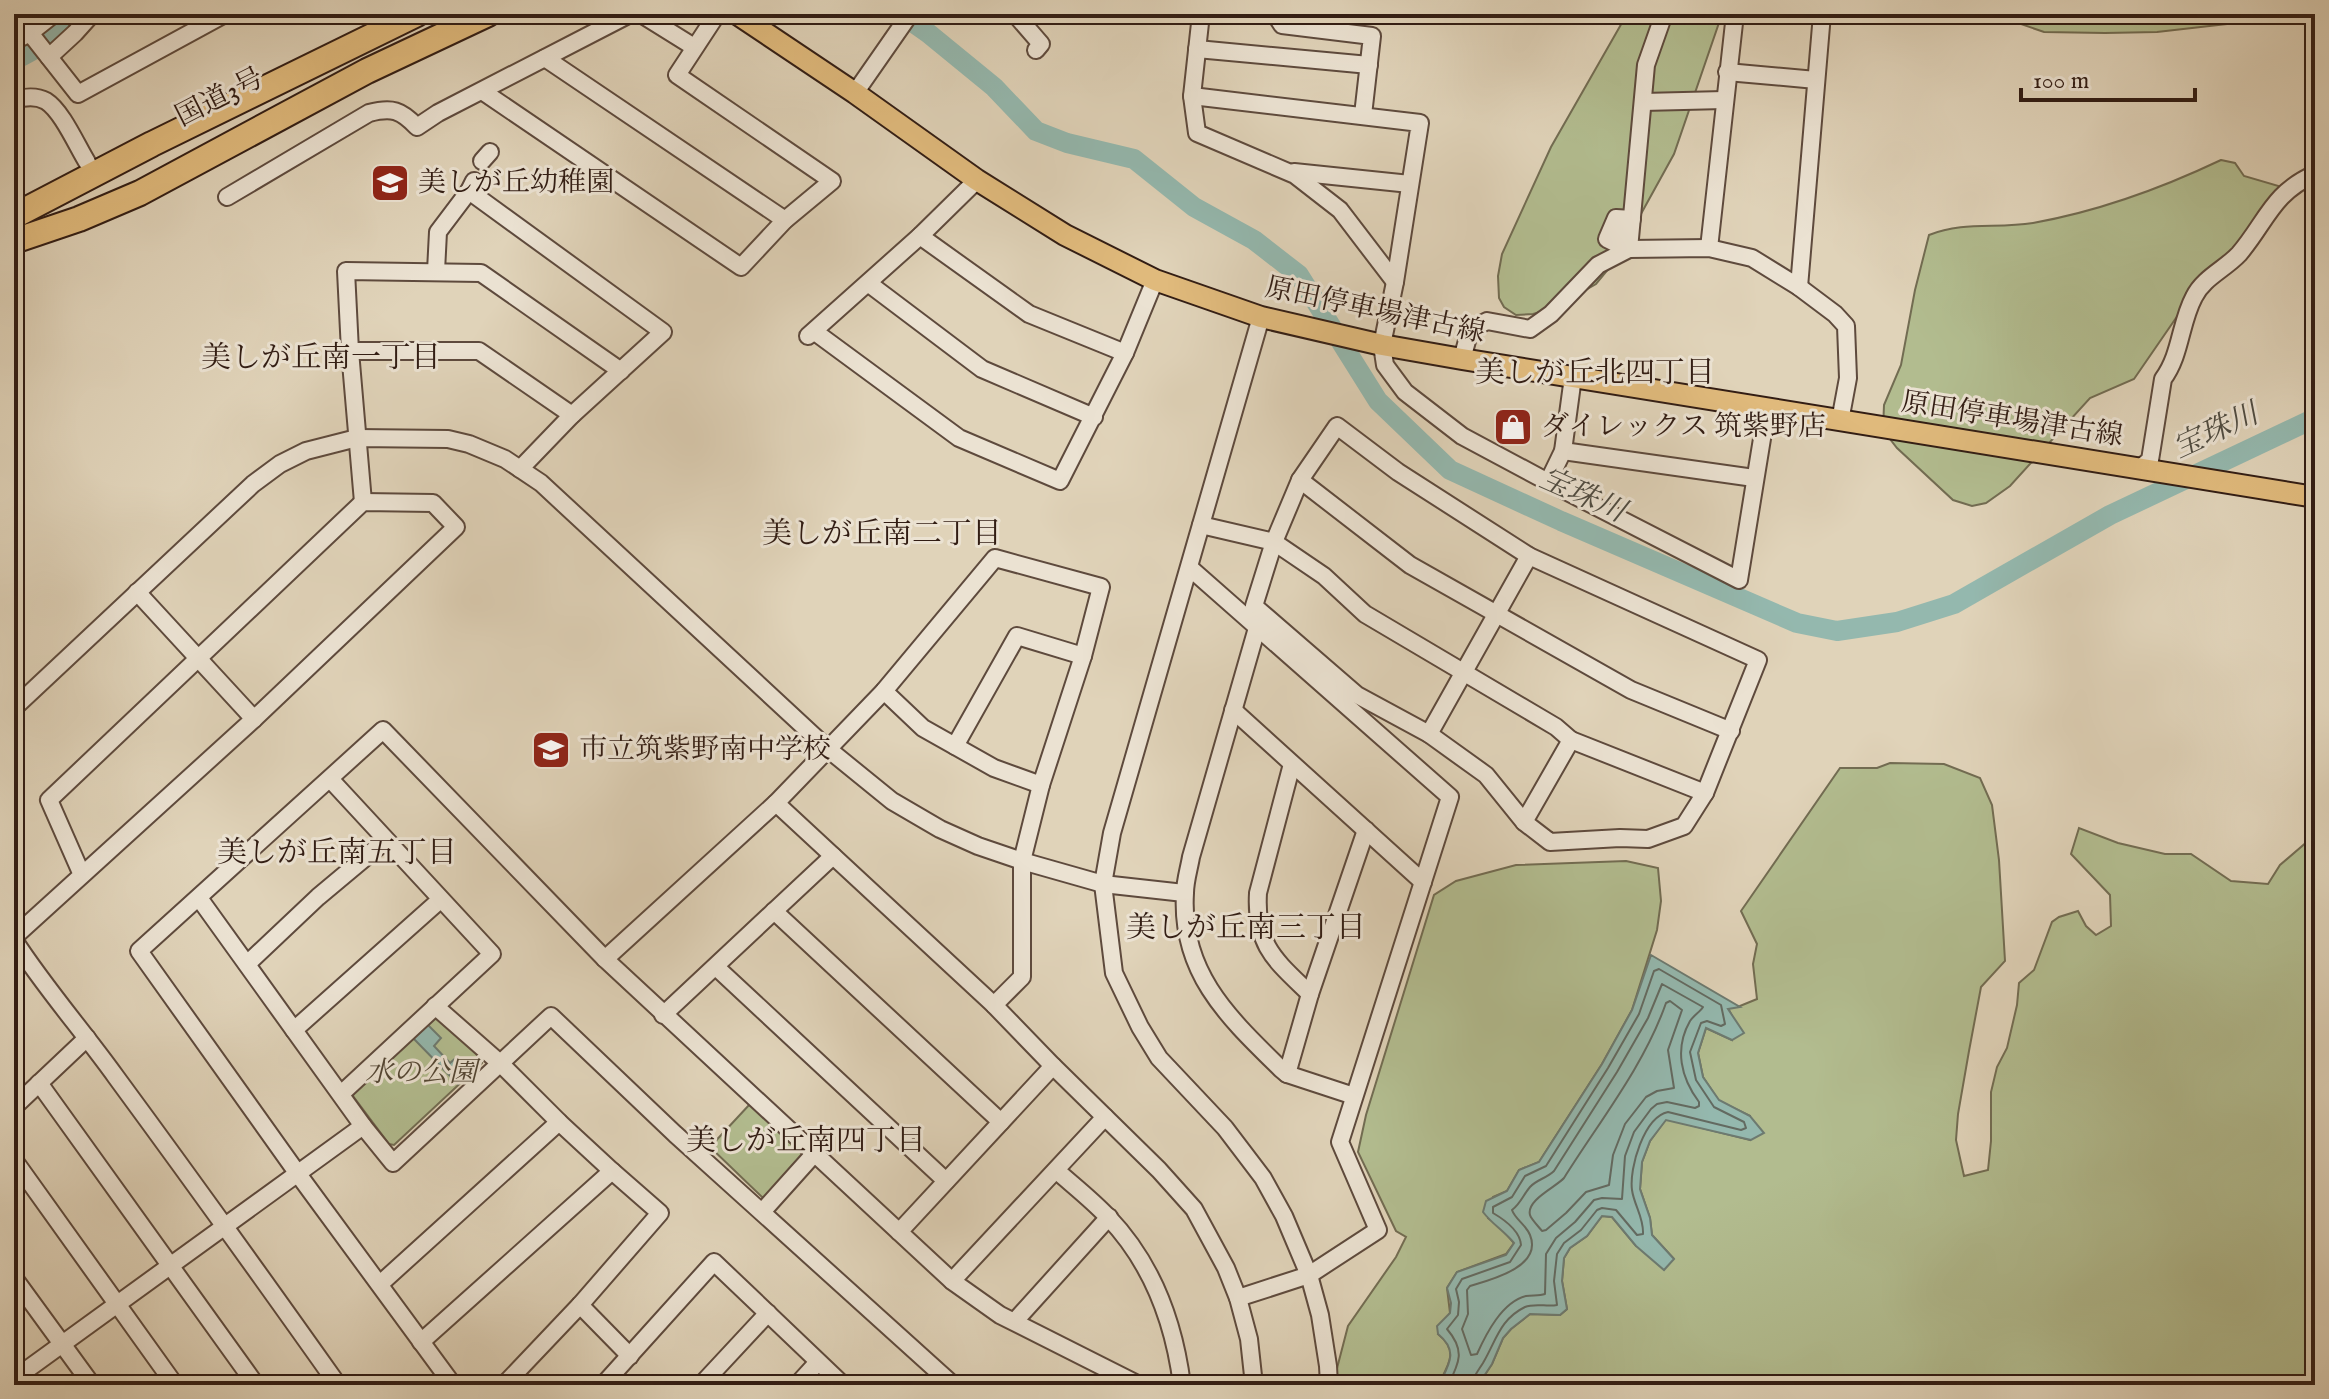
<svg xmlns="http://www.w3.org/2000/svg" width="2329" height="1399" viewBox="0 0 2329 1399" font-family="'IM FELL English','Noto Serif JP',serif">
	<rect width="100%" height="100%" fill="#e0d3b9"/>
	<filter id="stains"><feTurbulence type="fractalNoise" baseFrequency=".0025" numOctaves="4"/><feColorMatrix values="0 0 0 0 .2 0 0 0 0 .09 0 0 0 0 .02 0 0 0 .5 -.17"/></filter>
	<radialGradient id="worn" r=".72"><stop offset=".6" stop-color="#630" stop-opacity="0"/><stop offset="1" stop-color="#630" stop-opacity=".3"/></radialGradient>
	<g fill="#b2bc8f" stroke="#726c52" stroke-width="2">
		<polygon points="1627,14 1722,14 1674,154 1615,261 1596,284 1554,308 1533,314 1516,315 1504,307 1499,298 1498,276 1502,254 1551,147"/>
		<polygon points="1992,14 2255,14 2227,24 2157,32 2105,33 2044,32"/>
		<path d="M2221,160l14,3 9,13 38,11 -43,62 -32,24 -73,106 -44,19 -80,88 -24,17 -14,3 -19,-6 -56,-52 -14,-18 1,-25 17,-40 14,-75 14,-55c35,-14 67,-6 104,-12 67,-12 127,-34 188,-63z"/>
		<polygon points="1890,763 1944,764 1980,778 1992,805 1999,860 2005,961 1981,987 1969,1051 1958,1114 1956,1140 1964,1176 1988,1170 1991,1141 1991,1092 1997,1067 2007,1048 2017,1005 2019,983 2034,970 2052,922 2059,917 2078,911 2086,926 2096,935 2111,926 2110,895 2071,854 2079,828 2118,843 2165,854 2191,854 2231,881 2268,884 2280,865 2315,835 2315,1385 1478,1385 1492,1364 1503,1338 1511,1329 1530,1314 1560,1315 1567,1309 1562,1281 1564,1258 1570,1248 1587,1236 1602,1216 1612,1217 1636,1246 1674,1259 1652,1235 1650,1218 1640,1189 1642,1162 1650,1141 1666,1119 1750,1140 1750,1116 1719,1101 1703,1077 1698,1053 1706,1028 1732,1040 1735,1022 1728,1008 1740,1006 1757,999 1753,964 1757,944 1741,911 1840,768 1877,768"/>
		<path d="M1626,861l32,7 3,33 -4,29 -25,80 -30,54 -63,98 -20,8 -12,21 -14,6 -5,21 12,9 14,16 -8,11 -49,18 -10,16 3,25 -12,21c21,17 11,30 0,51h-96l-7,-9 13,-50 48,-69 10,-20 -10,-6 -38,-79 8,-37 68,-220 22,-14 60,-16z"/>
		<polygon points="432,1016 437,1016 483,1058 482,1063 394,1145 389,1144 353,1096 354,1091"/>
		<polygon points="750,1104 802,1153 802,1158 767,1197 762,1197 710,1147"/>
	</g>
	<g fill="#94b8ae" stroke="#6d7a70" stroke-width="2">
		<path d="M1651,955l89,52 -12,2 16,24 -12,7 -26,-12 -8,25 5,24 16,23 31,16 14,17 -13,7 -85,-20 -16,21 -8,21 -2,27 10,29 2,17 22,24 -10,11 -28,-24 -24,-29 -10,-1 -15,20 -17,12 -6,10 -2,23 5,28 -7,6 -30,-1 -19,15 -8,9 -11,26 -14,21h-39c10,-21 20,-34 -1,-51l-1,-8 13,-13 1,-10 -4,-15 10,-16 49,-17 8,-12c-10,-12 -22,-19 -31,-31l3,-11 21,-10 12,-21 20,-8 63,-98 30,-54z"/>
		<polygon points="426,1023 441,1038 434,1046 450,1063 457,1057 471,1072 458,1084 412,1037"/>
	</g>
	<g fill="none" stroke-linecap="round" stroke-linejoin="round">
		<g stroke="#636a61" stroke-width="2">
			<path d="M1662,984l41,23c-3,5 -9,8 -13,14 -16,28 -9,57 9,81v4l-4,2 -28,-6 -10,2 -6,5 -17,23 -9,24 -3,43 -20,-1 -8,2 -19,22 -19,16 -10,16 -1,40c-6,2 -12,1 -19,2 -24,6 -40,38 -49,58l-6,1 -9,-26 6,-15 -1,-24 3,-4c20,-6 73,-19 60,-51 -4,-10 -15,-16 -18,-25 9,-7 11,-15 18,-23 6,-7 17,-9 24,-16l63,-99 31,-54z"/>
			<path d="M1670,1001l12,9 -14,40 6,38 -17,3 -11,6 -21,27 -12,31 -4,30 -23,7 -20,21 -20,17 -4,1c-3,-4 -11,-12 -12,-16 -4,-15 26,-28 34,-37 35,-56 80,-112 102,-175z"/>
			<path d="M1448,1385c12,-23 17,-35 -1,-56l11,-14 1,-13 -3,-13 6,-10 48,-17 11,-17c-1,-14 -16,-25 -28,-32v-6l19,-10 13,-21 21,-10 62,-98 31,-54 15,-43 5,-2 62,36 4,19 -4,2 -14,-5 -6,2 -11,29 6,28 18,27 30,15 2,6 -5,2 -73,-18c-24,5 -39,56 -36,78 2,15 12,28 11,44l-6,1 -21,-25 -14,-2 -5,2 -16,20 -17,13 -7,11 -3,27 3,24c-9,2 -23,-2 -32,2 -25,12 -29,34 -42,56 -5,8 -10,13 -11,22"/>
		</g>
		<g stroke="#94b8ae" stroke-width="20">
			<polyline points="901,14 928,33 994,87 1036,131 1067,143 1134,159 1194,207 1254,240 1299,275 1378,401 1450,470 1561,521 1797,623 1837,631 1897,622 1954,604 2110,515 2315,418"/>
			<path d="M14,60c26,-12 45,-26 64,-46"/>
		</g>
		<defs>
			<g id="minor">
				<polyline points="18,14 30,33 78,94 225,14"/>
				<polyline points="641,14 694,47"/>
				<polyline points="1015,14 1041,44 1036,50"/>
				<polyline points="1201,14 1192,96 1197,133 1295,175 1340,210 1395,282"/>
				<polyline points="1275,14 1282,25 1372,36 1363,115"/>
				<polyline points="14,41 30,33 54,14"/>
				<polyline points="1197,49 1369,65"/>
				<polyline points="49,57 75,33 92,14"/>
				<polyline points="545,58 785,220"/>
				<polyline points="1727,72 1816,80"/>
				<polyline points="482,91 741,267 785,220 832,181 677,75 717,14"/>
				<polyline points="855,93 910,14"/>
				<polyline points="1192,96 1420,123 1395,282 1382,345 1385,365 1405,392 1462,436 1548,482 1739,580 1767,408"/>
				<path d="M14,100c10,-3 23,-4 32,1 16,10 31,45 41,61"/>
				<polyline points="1643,102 1724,100"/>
				<polyline points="482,161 490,152"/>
				<polyline points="1294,172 1410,184"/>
				<polyline points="469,191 663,332 572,415 520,469"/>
				<path d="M227,197l142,-84c23,-6 32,-3 48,14l21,-14 192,-99"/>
				<polyline points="1613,225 1620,229 1615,243 1607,239 1616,218 1632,219"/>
				<polyline points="920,236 1029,314 1125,353"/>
				<polyline points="1709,248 1735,14"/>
				<polyline points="1629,249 1646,65 1664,14"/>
				<polyline points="436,271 438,232 469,191 474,181"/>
				<polyline points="868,283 982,369 1094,417"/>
				<polyline points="1799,287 1822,14"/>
				<polyline points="1261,317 1112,833 1103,884 1114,973 1140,1027 1159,1058 1225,1128 1263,1178 1284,1216 1309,1275 1320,1315 1328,1366 1329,1385"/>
				<polyline points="815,332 959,438 1060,481 1125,353 1155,280"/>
				<polyline points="808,336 920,236 977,180"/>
				<polyline points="350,351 479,351 572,415"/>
				<polyline points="1462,359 1470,330 1487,321 1530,329 1551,314 1598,265 1629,249 1709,248 1752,258 1799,287 1835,314 1846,326 1848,378 1840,421"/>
				<polygon points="1337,426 1398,472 1529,556 1758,660 1705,793 1684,826 1648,839 1620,838 1550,842 1524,822 1486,775 1429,734 1357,695 1254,606 1274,542 1300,480"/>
				<polyline points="1563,451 1754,478"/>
				<path d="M2139,469l11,-9 13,-81c18,-24 17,-56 31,-82 9,-19 31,-28 45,-43 28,-33 33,-61 76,-80"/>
				<polyline points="1300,480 1410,565 1631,690 1731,731"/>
				<polyline points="1548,482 1563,451 1573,377"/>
				<polyline points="363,502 350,351 346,271 481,273 621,371"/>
				<polyline points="1201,525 1274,542 1324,576 1365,614 1556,727 1571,740 1524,822"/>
				<polyline points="1190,568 1450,797 1340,1142 1378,1230 1309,1275 1238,1298"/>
				<polyline points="137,592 254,719"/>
				<path d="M1257,628l-66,229c-2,12 -6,24 -6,36 -5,80 44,125 96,176l6,5 67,22"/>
				<polyline points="884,691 923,728 994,768 1041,785"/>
				<polyline points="14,708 253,484 280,464 306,451 357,438 448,439 469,444 505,459 541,483 828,749 892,801 940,829 978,846 1022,861 1103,884 1184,893"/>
				<polyline points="1233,710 1423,882"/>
				<polyline points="1429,734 1529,556"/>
				<polyline points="1571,740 1705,793"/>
				<polyline points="955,746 1017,636 1083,656"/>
				<path d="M1292,764l-34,129c-3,53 17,67 52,101"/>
				<polyline points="330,779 492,954 341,1094"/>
				<polyline points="776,803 994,1005 1053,1066 1159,1170 1194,1209 1226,1268 1238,1298 1249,1339 1254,1385"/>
				<polyline points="199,898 363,1126 393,1163 551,1016 675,1134 953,1385"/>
				<polyline points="774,911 1001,1122"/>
				<polyline points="14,937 254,719 456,527 433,503 363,502 49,800 82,875"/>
				<path d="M14,940c31,48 69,91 102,137 75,102 149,205 222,308"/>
				<polyline points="605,959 776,803 884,691 995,558 1101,587 1083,656 1041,785 1022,861 1022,977 994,1005"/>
				<polyline points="247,964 318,897 385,841"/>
				<polyline points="716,967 946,1181"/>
				<polyline points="435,1006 501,1064 559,1122 612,1171 660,1213 580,1305 504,1385"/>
				<polyline points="663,1015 833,856"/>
				<polyline points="294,1030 440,900"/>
				<polyline points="1287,1074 1310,994 1366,830"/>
				<polyline points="39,1083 256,1385"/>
				<polyline points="14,1107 87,1038"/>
				<polyline points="14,1160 175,1385"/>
				<path d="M1057,1171c17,15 35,29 51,46 44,46 66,105 74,168"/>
				<polyline points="762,1212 814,1154"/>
				<polyline points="899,1232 1053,1066"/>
				<polyline points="14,1278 92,1385"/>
				<polyline points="952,1281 1105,1117"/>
				<polyline points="380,1284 559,1122"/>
				<polyline points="580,1305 630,1356"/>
				<polyline points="1015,1321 1109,1217"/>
				<polyline points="421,1342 612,1171"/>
				<polyline points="14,1379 363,1126"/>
				<polyline points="453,1385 298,1174 139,951 383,730 605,959 952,1281 1000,1315 1139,1385"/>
				<polyline points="603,1385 714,1262 843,1385"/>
				<polyline points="701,1385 768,1313"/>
				<polyline points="797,1385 818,1362"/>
			</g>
			<polyline id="major" points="737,14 855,93 977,180 1065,235 1155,280 1261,317 1382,345 1462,359 2315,497"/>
			<g id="highway">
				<polyline points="14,216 152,144 417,14"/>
				<polyline points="14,241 79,219 140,193 367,71 488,14"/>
			</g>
		</defs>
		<use href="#minor" stroke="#5e4a3d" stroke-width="20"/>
		<use href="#major" stroke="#321d14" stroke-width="24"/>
		<use href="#highway" stroke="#321d14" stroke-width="28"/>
		<use href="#minor" stroke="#ebe2d2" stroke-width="16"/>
		<use href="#major" stroke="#e0ba7c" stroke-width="20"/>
		<use href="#highway" stroke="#e0ba7c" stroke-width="24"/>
	</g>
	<defs>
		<symbol id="school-square" viewBox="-11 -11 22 22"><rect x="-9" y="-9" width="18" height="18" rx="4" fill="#8f2418" stroke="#ebe2d2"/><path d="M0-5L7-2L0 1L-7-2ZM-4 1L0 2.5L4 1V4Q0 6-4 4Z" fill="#fff"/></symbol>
		<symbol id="shop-square" viewBox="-11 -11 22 22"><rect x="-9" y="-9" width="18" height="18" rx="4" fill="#8f2418" stroke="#ebe2d2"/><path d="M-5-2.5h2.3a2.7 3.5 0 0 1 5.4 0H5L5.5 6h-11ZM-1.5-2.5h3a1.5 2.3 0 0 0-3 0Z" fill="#fff"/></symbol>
	</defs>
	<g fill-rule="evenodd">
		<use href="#school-square" x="368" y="161" width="44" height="44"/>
		<use href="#shop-square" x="1491" y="405" width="44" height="44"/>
		<use href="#school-square" x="529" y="728" width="44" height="44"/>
	</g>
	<g text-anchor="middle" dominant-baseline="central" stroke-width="6" stroke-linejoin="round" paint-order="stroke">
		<g font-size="28" fill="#321d14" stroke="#ebe2d2">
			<text transform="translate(220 98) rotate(-27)">国道3号</text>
			<text transform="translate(1375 311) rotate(12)">原田停車場津古線</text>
			<text transform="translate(2012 420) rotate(9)">原田停車場津古線</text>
		</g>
		<g font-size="28" fill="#321d14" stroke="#ebe2d2" text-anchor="start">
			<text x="418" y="183">美しが丘幼稚園</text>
			<text x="1541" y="427">ダイレックス 筑紫野店</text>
			<text x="579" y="750">市立筑紫野南中学校</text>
		</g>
		<g font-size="28" font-style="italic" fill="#524533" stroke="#ebe2d2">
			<text x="421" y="1073">水の公園</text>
		</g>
		<g font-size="30" fill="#321d14" stroke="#ebe2d2">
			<text x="321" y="359">美しが丘南一丁目</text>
			<text x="1595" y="374">美しが丘北四丁目</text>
			<text x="882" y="535">美しが丘南二丁目</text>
			<text x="337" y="854">美しが丘南五丁目</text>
			<text x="1246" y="929">美しが丘南三丁目</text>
			<text x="806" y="1142">美しが丘南四丁目</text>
		</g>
		<g font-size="30" font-style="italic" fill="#4f4c42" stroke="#ebe2d2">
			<text transform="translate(2216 432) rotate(-25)">宝珠川</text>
			<text transform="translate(1582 496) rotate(24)">宝珠川</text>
		</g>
	</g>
	<rect width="2329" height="1399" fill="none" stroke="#e0d3b9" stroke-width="48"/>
	<rect x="16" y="16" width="2297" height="1367" fill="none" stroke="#321d14" stroke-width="4"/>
	<rect x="24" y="24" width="2281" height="1351" fill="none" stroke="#321d14" stroke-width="2"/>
	<path d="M2021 88v12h174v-12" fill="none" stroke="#321d14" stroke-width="4"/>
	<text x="2033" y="88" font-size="24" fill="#321d14" stroke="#ebe2d2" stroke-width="6" paint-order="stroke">100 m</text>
	<rect width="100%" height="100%" filter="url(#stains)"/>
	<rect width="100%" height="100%" fill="url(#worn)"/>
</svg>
